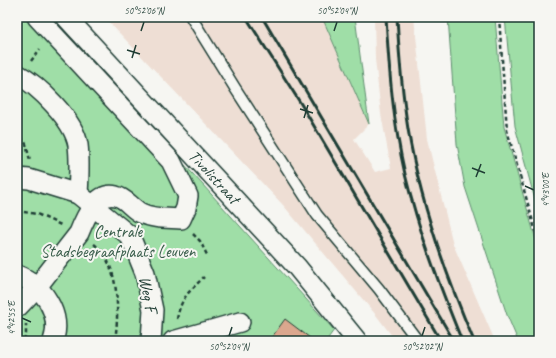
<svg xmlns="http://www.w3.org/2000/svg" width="556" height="358" viewBox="0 0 556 358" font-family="Caveat,sans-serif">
	<rect width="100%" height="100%" fill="#f6f6f2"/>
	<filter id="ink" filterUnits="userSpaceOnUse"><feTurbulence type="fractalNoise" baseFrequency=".025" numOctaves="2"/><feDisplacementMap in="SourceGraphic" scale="8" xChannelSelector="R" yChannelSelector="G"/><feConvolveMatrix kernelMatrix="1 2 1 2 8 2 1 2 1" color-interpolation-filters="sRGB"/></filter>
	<g filter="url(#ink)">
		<polygon fill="#eeded4" points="104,17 322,17 369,124 354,139 375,172 391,168 381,114 375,59 374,17 414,17 427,139 453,244 495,341 396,341 376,315 283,205"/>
		<g fill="#9fdea7" stroke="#5f8e6e">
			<polygon points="17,17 51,17 334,330 326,341 17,341"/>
			<polygon points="322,17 355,17 369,124"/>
			<polygon points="448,17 495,17 504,127 539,251 539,341 518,341 507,315 465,187 457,144"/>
			<polygon points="505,17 539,17 539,215 515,126"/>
		</g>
		<polygon fill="#dba78e" stroke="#1f3d34" points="285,319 314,341 269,341"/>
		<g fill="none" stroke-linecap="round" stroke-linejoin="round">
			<defs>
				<polyline id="lane" points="191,17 235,88 317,215 379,289 418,341"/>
				<g id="street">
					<polyline points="66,17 297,267 357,341"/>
					<path d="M17,74c21,11 57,46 61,71 2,16 1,33 0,49"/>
					<polyline points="17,178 29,179 78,194 130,236 145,273 153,310 151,341"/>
					<path d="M17,275c25,9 46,39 36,66"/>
					<path d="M18,307l19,-20 42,-54c6,-15 17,-42 37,-37 10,2 16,13 25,17 12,6 27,5 40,6l5,-11 2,-12 -17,-35 -134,-144"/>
					<polyline points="173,341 240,322"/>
				</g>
			</defs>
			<use href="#lane" stroke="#1f3d34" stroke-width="13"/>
			<use href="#street" stroke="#1f3d34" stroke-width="22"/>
			<g stroke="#1f3d34" stroke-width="2.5" stroke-dasharray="4 3" stroke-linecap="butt">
				<polyline points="499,17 507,130 539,243"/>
				<polyline points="31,61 40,49"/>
				<polyline points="17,131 26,144 30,161"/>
				<polyline points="17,211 37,214 61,225"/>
				<polyline points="193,234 200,241 208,257"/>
				<path d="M94,244c26,20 25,68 21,97"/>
				<path d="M177,319c4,-22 12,-27 27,-42"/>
				<polyline points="24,341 26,334 26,324"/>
			</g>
			<use href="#lane" stroke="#f6f6f2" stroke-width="10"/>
			<use href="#street" stroke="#f6f6f2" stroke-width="19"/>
			<g stroke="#1f3d34" stroke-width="3">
				<polyline points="246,17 301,104 441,341"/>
				<polyline points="262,17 454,341"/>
				<path d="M386,17c3,53 7,105 19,157 14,58 35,113 57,167"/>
				<path d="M397,17c2,37 5,75 11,112 12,74 37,144 66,212"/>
			</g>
		</g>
	</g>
	<path fill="none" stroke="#1f3d34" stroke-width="1.5" d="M141,31l3,-9M334,31l3,-9M127,50l13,4M132,58l4,-13M300,109l13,4M304,118l4,-13M472,168l13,5M476,177l5,-13M525,186l9,4M22,318l9,4M229,336l3,-9M422,336l3,-9"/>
	<g text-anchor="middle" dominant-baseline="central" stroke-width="4" stroke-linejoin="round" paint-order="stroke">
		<g font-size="17" fill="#1f3d34" stroke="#f6f6f2">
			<text transform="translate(214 177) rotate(47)">Tivolistraat</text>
			<text transform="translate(148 294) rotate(79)">Weg F</text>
		</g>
		<g font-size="17" fill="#395d4b" stroke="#f6f6f2">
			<text x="118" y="231">Centrale<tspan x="118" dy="20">Stadsbegraafplaats Leuven</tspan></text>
		</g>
	</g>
	<rect width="556" height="358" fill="none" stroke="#f6f6f2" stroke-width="44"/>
	<rect x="22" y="22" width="512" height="314" fill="none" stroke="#1f3d34" stroke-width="1.5"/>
	<g font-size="10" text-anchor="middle" fill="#1f3d34">
		<text x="144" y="14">50°52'06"N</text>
		<text x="337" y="14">50°52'04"N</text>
		<text transform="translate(545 190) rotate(-90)" y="4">4°43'00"E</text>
		<text transform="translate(11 318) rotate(-90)" y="4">4°42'55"E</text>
		<text x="229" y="350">50°52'04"N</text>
		<text x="422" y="350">50°52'02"N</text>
	</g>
</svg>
